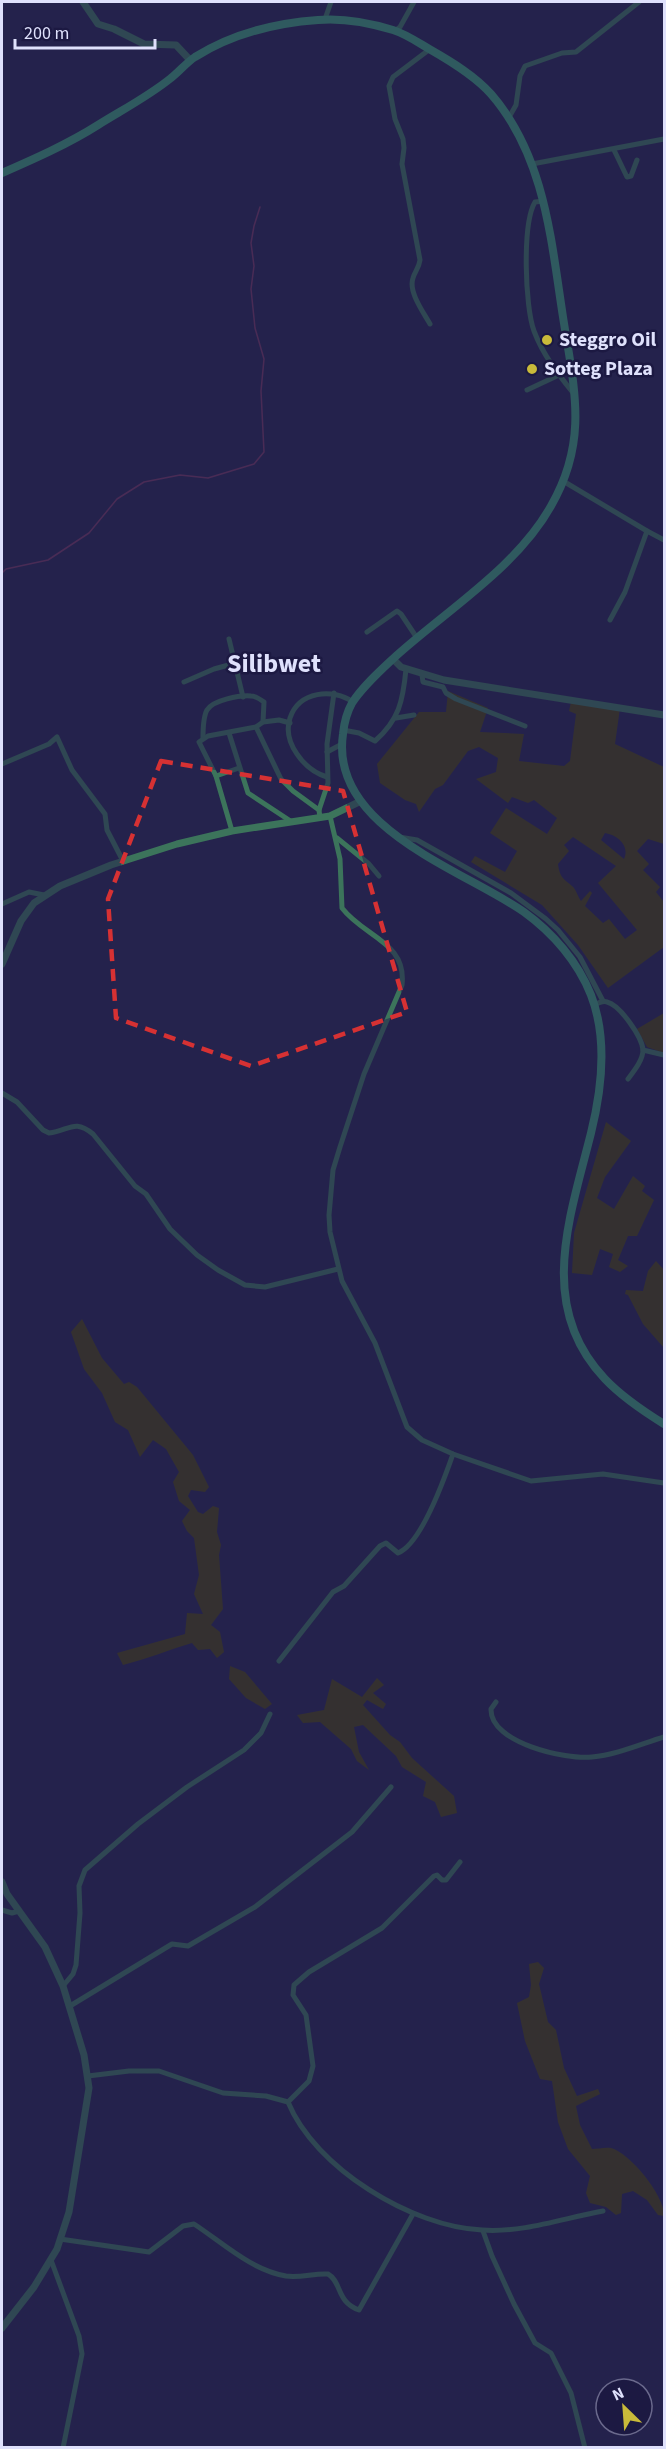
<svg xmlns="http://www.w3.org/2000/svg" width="666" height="2449" viewBox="0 0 666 2449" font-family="'Source Sans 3',sans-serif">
	<rect width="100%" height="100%" fill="#25234d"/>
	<g fill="#48420e" fill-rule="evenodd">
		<path d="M448,691l40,17 -8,24 44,2 -5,27 45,5 6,-5 6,-47 -7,-3 2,-9 49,6 -5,36 49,23v77l-16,-5 -11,12 12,13 -6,6 17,17 -4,5 8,10v45l-56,41 -30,-43 -36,-40 -71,-43 4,-6 30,16 12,-21 -27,-18 16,-25 41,26 10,-16 -23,-18 -6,3 -16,-6 -4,6 -32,-24 20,-7 2,-14 -19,-11 -11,4 -25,34 -8,4 -16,23 -3,-8 -11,-4 -25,-17 -3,-19 42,-52h27zM605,833c13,2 25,13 19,26l-23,-19zM573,837l43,29 -18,17 39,47 -12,9 -16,-20 -6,4 -18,-17 7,-13 -2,-2 -9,10c-3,-4 -5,-12 -9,-15 -9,-8 -12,-8 -14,-22l11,-13 -5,-6z"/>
		<polygon points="664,1013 664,1053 647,1047 637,1029"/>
		<polygon points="606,1122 631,1141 605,1177 597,1198 614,1209 633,1176 645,1186 642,1191 654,1200 637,1236 628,1236 618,1260 628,1266 620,1272 609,1267 613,1254 600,1249 592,1275 572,1273 574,1233"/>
		<polygon points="656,1261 664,1270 664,1348 643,1324 628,1295 625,1294 626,1290 643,1291 648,1271"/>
		<path d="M82,1319l20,39 22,26 5,-2 8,5 56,68 16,32 -4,5 -14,-2 -3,6 10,16 5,2 10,-8 6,2 -2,24 4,13 -2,10 4,54 -12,16 9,7 4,20 -7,6 -7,-9 -12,1 -6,-7c-24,7 -45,16 -69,22l-6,-12 68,-19 2,-21 16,1 -9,-20 5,-19 -5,-37 -7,-7 -5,-10 8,-11 -11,-9 -6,-19 6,-10 -13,-23 -13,-9 -13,17 -12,-27 -13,-8 -13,-29 -18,-24 -13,-37z"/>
		<polygon points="230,1666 245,1672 272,1704 265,1709 246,1698 229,1679"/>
		<polygon points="377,1678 384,1685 373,1693 386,1704 383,1709 367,1700 363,1705 390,1735 400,1742 412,1758 454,1796 457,1813 441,1817 435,1802 423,1796 426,1782 402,1767 396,1756 363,1725 354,1727 359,1752 369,1770 357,1761 351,1749 320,1722 303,1723 297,1715 324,1710 332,1679 362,1697"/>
		<path d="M538,1962l6,6 -5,16 9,38 8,8 8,38 13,28 21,-7 2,5 -24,12 4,19 12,24c5,0 13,-2 19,-1 19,5 54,48 53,68l-6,-1 -11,-15 -14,-9 -11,3 -1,19 -5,2 -10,-8 -16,-4 -4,-10 4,-17 -22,-27 -10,-27 -6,-41 -12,-2 -15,-38 -8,-38 12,-6 2,-12 -2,-21z"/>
	</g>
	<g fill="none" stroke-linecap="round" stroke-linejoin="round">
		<polyline stroke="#763760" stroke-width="1.5" points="2,573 6,569 48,560 89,533 117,499 144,482 180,475 208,478 254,464 264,452 261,391 264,359 255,328 251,289 254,266 251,243 254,226 260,207"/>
		<g stroke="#3c745b" stroke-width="5">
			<polyline points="325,19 331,2"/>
			<polyline points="396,30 400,27 414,2"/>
			<path d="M430,49l-37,28 -4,9 6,33 8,20 1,9 -2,16 18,96c-1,8 -5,11 -7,18 -5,14 11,35 17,46"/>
			<polyline points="508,119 516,105 520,76 525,66 562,53 576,52 639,2"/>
			<polyline points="614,150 627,177 631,176 637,160"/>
			<polyline points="532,164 664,139"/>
			<path d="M544,201l-9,1c-13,22 -10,105 -1,129 9,24 24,43 40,63"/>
			<polyline points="527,390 559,375"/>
			<polyline points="563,481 647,531"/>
			<polyline points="610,620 625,592 647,531 664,540"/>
			<polyline points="367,632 397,611 401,614 417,638"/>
			<polyline points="229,639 243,697"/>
			<polyline points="422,675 423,682 443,687 446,693 456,699 525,726"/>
			<polyline points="184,682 214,669 236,663"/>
			<polyline points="396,718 414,715"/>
			<polyline points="256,727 281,779 293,791 319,810"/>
			<path d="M343,730l16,3 16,8c24,-21 28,-40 31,-72"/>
			<polyline points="229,733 248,793 292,822"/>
			<path d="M203,738c0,-8 0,-21 4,-28 6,-10 33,-15 44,-14 5,0 9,3 13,6l-1,20"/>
			<polyline points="327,752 342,744"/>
			<polyline points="2,764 49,744 57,737 72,770 105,814 107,830 123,861"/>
			<polyline points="216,776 239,768"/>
			<path d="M327,777c-23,-7 -45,-35 -37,-59 9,-27 43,-30 63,-16"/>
			<path d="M330,816l10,43 2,49c22,29 65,34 60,77l-38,89 -24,73 -7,23 -4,45 1,17 12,49 33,62 32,84 15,13 31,14 78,27 72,-7 61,9"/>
			<polyline points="320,818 319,810 328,783 327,744 334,693"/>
			<polyline points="232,831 216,776 199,742 208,736 256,727 263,722 279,720 290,723"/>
			<polyline points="399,837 417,840 511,893 546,919 558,930 580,957 603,1001"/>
			<polyline points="337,838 369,864 379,876"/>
			<polyline points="2,904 29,892 44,895"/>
			<path d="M594,1005c4,-2 9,-5 13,-3 13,3 35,35 36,48 0,10 -9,21 -15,29"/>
			<polyline points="643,1050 664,1055"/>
			<path d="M2,1093l15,9 26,28 6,3c20,-2 25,-15 44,1l42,52 11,8 24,35 27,26 21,15 27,15 20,2 73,-18"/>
			<path d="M279,1661l54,-69 11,-6 36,-40 6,-3 12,10c23,-9 47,-76 55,-99"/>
			<path d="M496,1702l-5,7c-1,34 75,51 101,48 24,-2 49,-13 72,-20"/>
			<polyline points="2,1910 12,1913 19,1911"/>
			<polyline points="63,1986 73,1974 76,1965 80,1913 79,1886 85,1870 138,1824 187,1787 244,1750 261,1733 270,1714"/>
			<polyline points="70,2006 172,1944 188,1946 255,1907 352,1832 391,1787"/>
			<path d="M88,2076l41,-5h30l64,22 43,3 22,6c27,66 124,125 194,128 41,3 82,-12 121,-19"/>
			<polyline points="288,2102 309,2081 313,2066 306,2015 293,1995 294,1985 309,1972 382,1928 434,1876 437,1875 442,1880 446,1880 460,1862"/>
			<polyline points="483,2231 492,2256 514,2304 535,2343 551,2353 571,2393 585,2448"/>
			<path d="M60,2239l89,13 34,-26 11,-2c29,19 57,46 92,52 15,2 28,-3 42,-2 14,8 8,28 31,36l54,-96"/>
			<polyline points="51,2260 79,2336 82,2354 63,2448"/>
		</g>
		<g stroke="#3c745b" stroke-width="7">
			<polyline points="83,2 98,24 114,29 144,44 176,45 190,60"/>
			<polyline points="393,659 401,667 444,680 664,715"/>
			<polyline points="2,964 21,921 34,903 60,886 111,865 177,844 232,831 330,816 361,801"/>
			<polyline points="2,1882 7,1894 45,1947 63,1986 84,2055 89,2088 69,2212 57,2249 34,2287 2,2328"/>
		</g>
		<path stroke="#3d9e76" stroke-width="8" d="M2,173c32,-14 66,-29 96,-48 24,-15 51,-29 73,-47 8,-6 15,-15 24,-21 37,-23 80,-34 123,-37 23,-2 52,3 75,10 13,4 26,13 38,20 21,12 44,26 60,44 54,62 60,146 72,223 11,71 26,123 -12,189 -34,61 -104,104 -155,150 -15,14 -33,30 -44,47 -5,9 -8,21 -9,31 -14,94 121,136 181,178 29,21 54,50 67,83 17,44 11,94 0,138 -21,84 -55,174 14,246 17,18 38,32 59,45"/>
	</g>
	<path d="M0 0H666V2449H0ZM161,761l182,30 64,221 -156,54 -135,-48 -8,-119z" fill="#25234d" fill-opacity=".55" fill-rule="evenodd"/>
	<path fill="none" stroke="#d63133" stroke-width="4.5" stroke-dasharray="12 8" stroke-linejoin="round" d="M161,761l182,30 64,221 -156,54 -135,-48 -8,-119z"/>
	<g fill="#c9ba3a" stroke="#1c1942" stroke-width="2">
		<circle cx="547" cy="340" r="6"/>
		<circle cx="532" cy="369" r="6"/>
	</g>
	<g text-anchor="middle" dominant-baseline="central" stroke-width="5" stroke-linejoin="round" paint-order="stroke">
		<g font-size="20" font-weight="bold" fill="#dfe1fc" stroke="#1c1942" text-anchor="start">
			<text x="559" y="340">Steggro Oil</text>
			<text x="544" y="369">Sotteg Plaza</text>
		</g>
		<g font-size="26" font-weight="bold" fill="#dfe1fc" stroke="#1c1942">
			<text x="274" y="663">Silibwet</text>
		</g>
	</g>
	<rect width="666" height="2449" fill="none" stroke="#dfe1fc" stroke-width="6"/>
	<g transform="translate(624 2407) rotate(335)"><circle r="28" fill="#1c1942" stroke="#6a698c" stroke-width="1.5"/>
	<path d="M0-4.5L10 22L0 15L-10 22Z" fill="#c9ba3a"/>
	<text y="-9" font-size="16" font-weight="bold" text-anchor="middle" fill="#dfe1fc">N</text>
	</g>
	<path d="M15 39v9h140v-9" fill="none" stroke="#dfe1fc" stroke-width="3"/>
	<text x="24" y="39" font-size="18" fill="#dfe1fc" stroke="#1c1942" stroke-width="4.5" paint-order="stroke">200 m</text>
</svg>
